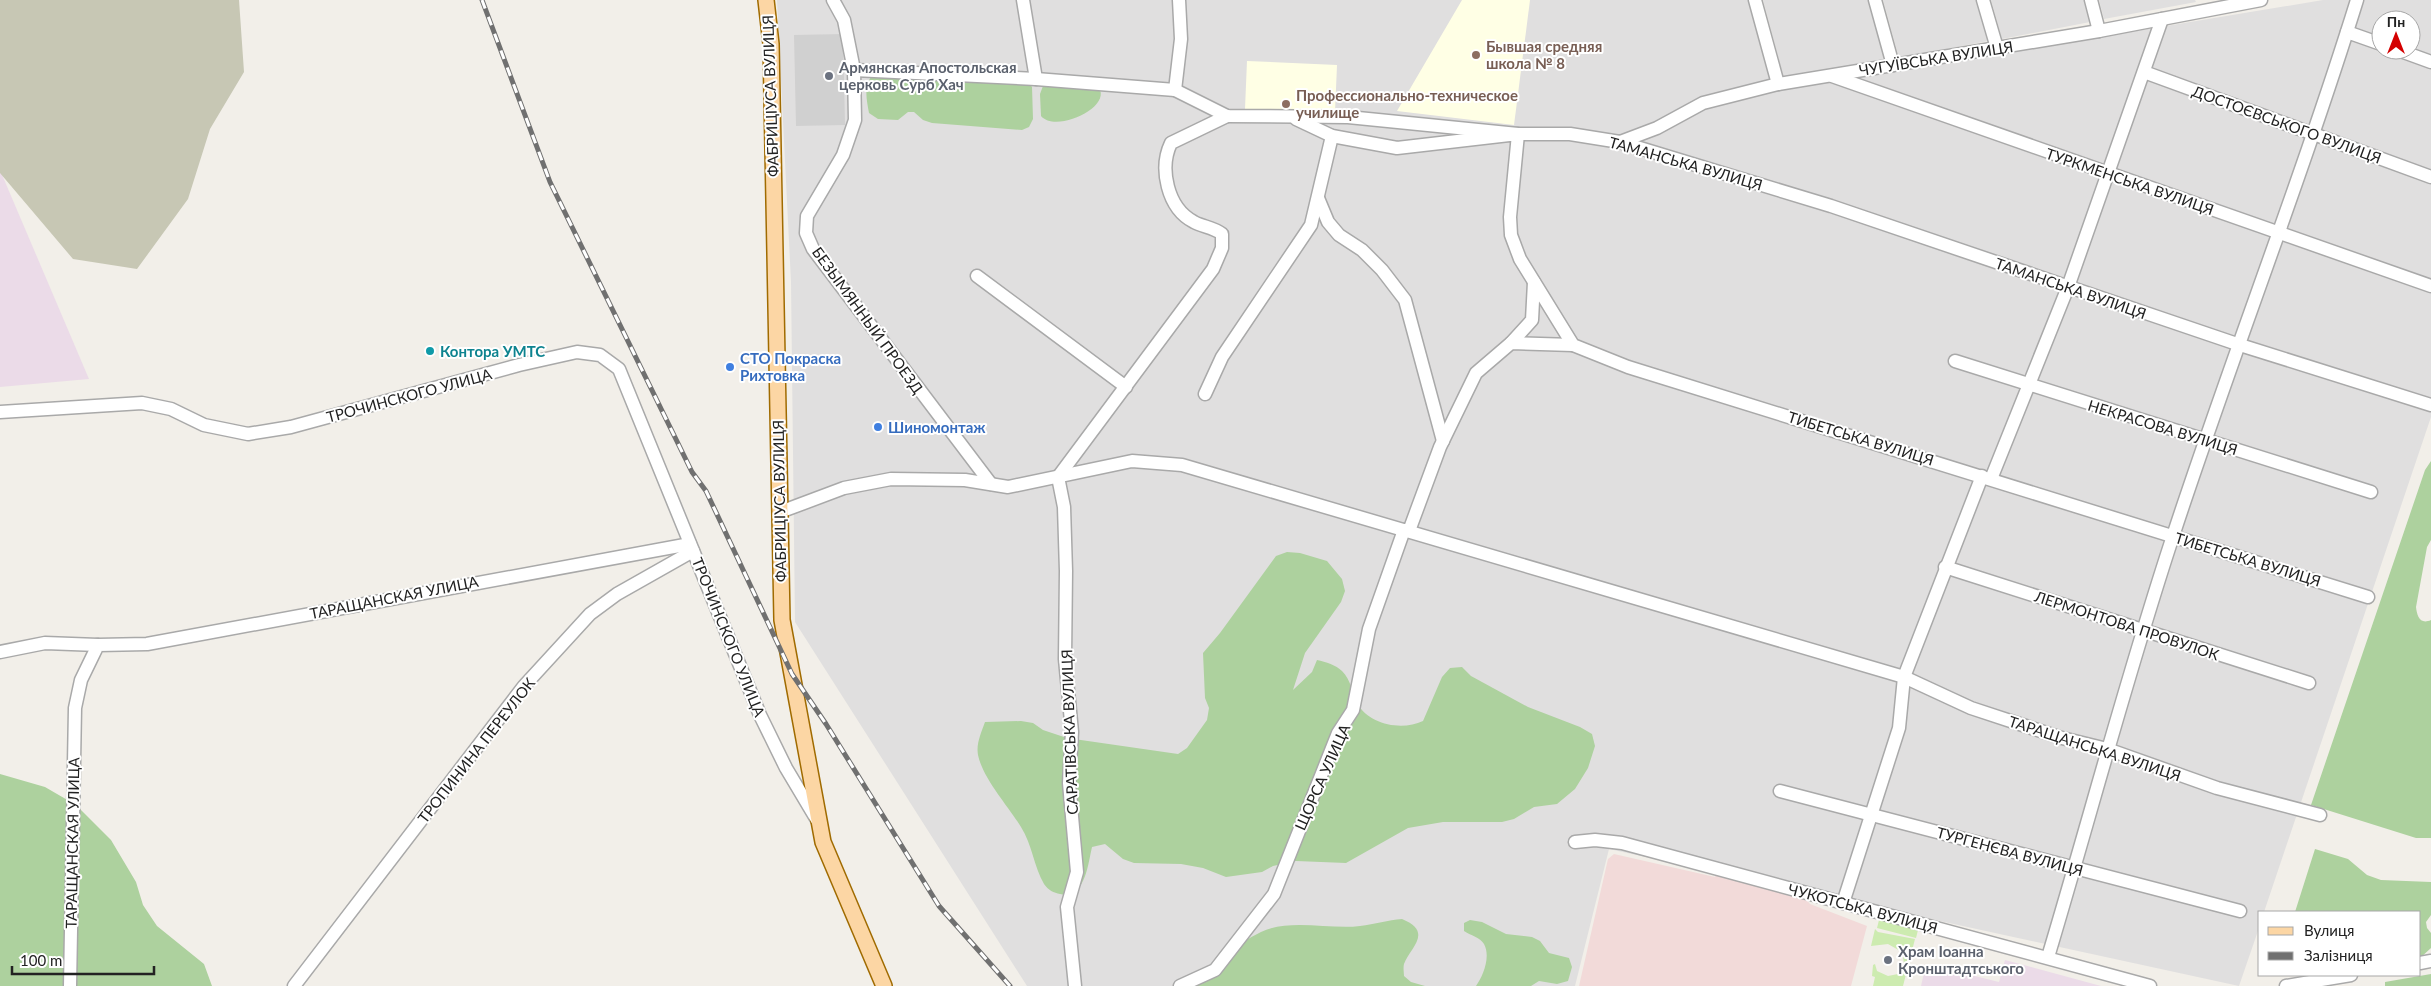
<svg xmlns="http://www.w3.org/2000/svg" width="2431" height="986" viewBox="0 0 2431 986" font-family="Lato,sans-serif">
	<rect width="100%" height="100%" fill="#f2efe9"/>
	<g fill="#e0dfdf" fill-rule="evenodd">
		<path d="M777,0h974l24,91 548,-91h108v417l-167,495h-4v13l-21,61 -630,-137 -34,137h-548l-232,-364 -4,-340zM2381,20h30v30h-30z"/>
		<polygon points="1763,0 1868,0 1885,60 1784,79"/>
		<polygon points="1883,0 1976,0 1988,41 1899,58"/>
		<polygon points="1991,0 2084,0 2090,22 2002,39"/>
		<polygon points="2099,0 2195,0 2196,2 2104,19"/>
	</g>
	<polygon fill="#f2dad9" points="1614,854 1715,877 1716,871 1804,897 1810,904 1867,926 1851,986 1579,986 1608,859"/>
	<g fill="#ebdbe8">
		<polygon points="0,170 89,379 0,387"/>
		<polygon points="2005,960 2101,986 1921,986 1926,964 1999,982"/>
	</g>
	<g fill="#ffffe5">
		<polygon points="1462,0 1530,0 1514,125 1397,111"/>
		<polygon points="1247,61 1337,65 1335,112 1245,109"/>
	</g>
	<polygon fill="#d0d0d0" points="843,34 845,125 796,126 794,35"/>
	<polygon fill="#c7c7b4" points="0,0 239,0 244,72 210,129 188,199 137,269 73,259 0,173"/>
	<g fill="#cdebb0">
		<polygon points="1880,916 1932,931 1918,930 1916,938 1877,928"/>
		<polygon points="1875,929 1878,932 1915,939 1903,986 1873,986 1875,977 1872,976 1873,965 1875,964 1877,971 1888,976 1898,974 1904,963 1902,952 1888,944 1871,946"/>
	</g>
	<g fill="#add19e">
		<path d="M872,76l157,7 3,4 1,32 -4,8 -7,3 -90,-7 -9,-3 -9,-8h-6l-10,8 -20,-1 -9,-6c-2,-12 -6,-27 3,-37z"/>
		<path d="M1043,86l57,4c8,19 -45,43 -59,26l-1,-22z"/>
		<path d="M2431,461v79l-4,7 -11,60c1,9 4,18 15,13v218h-15l-105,-33 114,-335z"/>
		<path d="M1287,552l13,1 27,8 15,18 3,12 -4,11 -36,51 -12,37 19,-18 5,-12c9,2 19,5 25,11 9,9 10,21 15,32 12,22 45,28 66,18l19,-44 8,-9 12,-1 9,9 57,31 52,20 12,7 3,12 -7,22 -13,21 -18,15 -23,3 -20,12 -12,3h-59l-35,6 -62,35 -50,-2 -23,5 -11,6 -36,5 -23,-9 -22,-4 -47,-1 -11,-4 -18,-15 -13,3c-4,17 -7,53 -32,47 -6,-1 -12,-4 -16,-10 -10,-17 -12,-40 -23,-57 -12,-20 -38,-48 -43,-72 -2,-11 3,-22 7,-33l36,-1 12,2 10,7 24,8 111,16 9,-6 20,-28 2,-12 -4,-10 -2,-45 17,-20 56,-77z"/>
		<polygon points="0,774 45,787 76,805 111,840 136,882 143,905 157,926 204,964 212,986 0,986"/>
		<polygon points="2315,849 2348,859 2367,875 2381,880 2431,882 2431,915 2426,922 2427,928 2431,933 2431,948 2420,958 2420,912 2295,912"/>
		<path d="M1402,919c32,13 8,29 2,45 -1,4 0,9 0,12l7,6 14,4h-233c21,-19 43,-42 69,-54 29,-14 70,-2 99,-6 15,-2 28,-6 42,-7z"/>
		<path d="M1470,920l12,2 24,12 26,3 8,4 9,12 20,5 3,9 -4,14 -11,3 -18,-3 -8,5h-55c7,-10 15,-29 8,-42 -3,-6 -14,-9 -20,-13v-8z"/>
		<polygon points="2431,974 2431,986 2385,986 2385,982"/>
	</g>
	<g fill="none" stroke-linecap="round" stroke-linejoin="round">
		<defs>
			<g id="minor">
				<polyline points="833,0 844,20 854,70 855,120 843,155 807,216 806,233 813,249 991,484"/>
				<polyline points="1023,0 1036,79"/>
				<polyline points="1755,0 1778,84"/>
				<polyline points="1875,0 1893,65"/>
				<polyline points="1983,0 1997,48"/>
				<polyline points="2091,0 2099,31"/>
				<polyline points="2347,32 2381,44"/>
				<polyline points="2398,50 2431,62"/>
				<polyline points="854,70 1036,79 1175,90 1227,116 1348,117 1518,134 1570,134 1620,142 1831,206 2240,345 2431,405"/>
				<polyline points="2144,72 2431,177"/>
				<polyline points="1832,76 2431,286"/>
				<polyline points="1175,90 1181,39 1179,0"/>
				<polyline points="1296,119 1332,136 1397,148 1518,134 1510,217 1511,235 1520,259 1573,345 1628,367 2368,597"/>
				<polyline points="1620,142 1657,128 1703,103 1778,84 2099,31 2261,0"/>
				<polyline points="1318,198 1328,222 1339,235 1362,250 1382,270 1405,300 1443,441"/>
				<polyline points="977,276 1126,387"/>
				<polyline points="1511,343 1532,320 1534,282"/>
				<polyline points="1955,361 2371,492"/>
				<polyline points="1205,394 1222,357 1311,225 1332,136"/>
				<polyline points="0,412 142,403 171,409 204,425 248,434 291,427 519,365 577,352 600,355 619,369 760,715 786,768 817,820"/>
				<polyline points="1991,479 2068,287 2162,19"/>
				<polyline points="780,512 844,488 891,479 965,480 1008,487 1132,461 1182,465 1904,677 1971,708 2062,738 2107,749 2217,788 2320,815"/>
				<polyline points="1409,531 1440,447 1476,373 1511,343 1573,345"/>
				<polyline points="1945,567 2309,683"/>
				<polyline points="0,652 45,643 98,645"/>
				<polyline points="1780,791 2240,911"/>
				<polyline points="1575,842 1595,840 1622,843 2150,986"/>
				<polyline points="1843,903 1899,728 1904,677 1982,476"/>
				<path d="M2048,957c42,-140 79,-282 125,-421 59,-180 128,-356 184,-536"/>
				<polyline points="2420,963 2431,961"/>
				<polyline points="70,986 75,708 81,680 98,645 147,644 690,544"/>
				<polyline points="294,986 524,686 590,614 617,594 693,551"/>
				<path d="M1075,986l-8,-79 10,-35 -8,-89 3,-51 -7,-73 1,-88 -2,-64 -6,-30 155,-208 9,-21v-14c-9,-7 -19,-7 -28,-12 -27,-14 -35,-54 -23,-79l56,-27"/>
				<polyline points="1180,986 1215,970 1274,894 1338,733 1353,710 1369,629 1404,530"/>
				<polyline points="2286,986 2351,975"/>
			</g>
			<polyline id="major" points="766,0 771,44 782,620 823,842 884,986"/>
		</defs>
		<use href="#minor" stroke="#a9a9a9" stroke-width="15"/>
		<use href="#major" stroke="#a06b00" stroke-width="18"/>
		<use href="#minor" stroke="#fff" stroke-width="12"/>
		<use href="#major" stroke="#fcd6a4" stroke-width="15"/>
		<defs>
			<polyline id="rail" points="482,0 550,182 692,472 706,491 792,674 826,724 939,906 1010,986"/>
		</defs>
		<use href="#rail" stroke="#707070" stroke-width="5"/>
		<use href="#rail" stroke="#fff" stroke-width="3" stroke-dasharray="9" stroke-linecap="butt"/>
	</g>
	<g fill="#8d6e63" stroke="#fff" stroke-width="2">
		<circle cx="1476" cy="55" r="5"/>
		<circle cx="1286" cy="104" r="5"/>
	</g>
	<g fill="#6b7280" stroke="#fff" stroke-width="2">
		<circle cx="829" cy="76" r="5"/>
		<circle cx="1888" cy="960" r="5"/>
	</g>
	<circle fill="#0f9aa8" stroke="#fff" stroke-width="2" cx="430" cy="351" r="5"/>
	<g fill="#3f7fe0" stroke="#fff" stroke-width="2">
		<circle cx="730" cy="367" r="5"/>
		<circle cx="878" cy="427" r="5"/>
	</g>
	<g text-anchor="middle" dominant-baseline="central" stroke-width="4" stroke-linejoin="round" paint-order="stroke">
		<g font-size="15" font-weight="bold" fill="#785e54" stroke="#fff" text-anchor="start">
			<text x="1486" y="46">Бывшая средняя<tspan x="1486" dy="17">школа № 8</tspan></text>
			<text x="1296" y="95">Профессионально-техническое<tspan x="1296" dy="17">училище</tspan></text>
		</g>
		<g font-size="15" fill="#222" stroke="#fff">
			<text transform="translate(1936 58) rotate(-9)">ЧУГУЇВСЬКА ВУЛИЦЯ</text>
			<text transform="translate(770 96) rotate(-92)">ФАБРИЦІУСА ВУЛИЦЯ</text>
			<text transform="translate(2287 124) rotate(20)">ДОСТОЄВСЬКОГО ВУЛИЦЯ</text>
			<text transform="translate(1686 163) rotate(16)">ТАМАНСЬКА ВУЛИЦЯ</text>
			<text transform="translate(2130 181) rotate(19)">ТУРКМЕНСЬКА ВУЛИЦЯ</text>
			<text transform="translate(2071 288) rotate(19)">ТАМАНСЬКА ВУЛИЦЯ</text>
			<text transform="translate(868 320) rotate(54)">БЕЗЫМЯННЫЙ ПРОЕЗД</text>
			<text transform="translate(409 395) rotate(-15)">ТРОЧИНСКОГО УЛИЦА</text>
			<text transform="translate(2163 427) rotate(17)">НЕКРАСОВА ВУЛИЦЯ</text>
			<text transform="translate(1861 438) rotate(17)">ТИБЕТСЬКА ВУЛИЦЯ</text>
			<text transform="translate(779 501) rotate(-91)">ФАБРИЦІУСА ВУЛИЦЯ</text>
			<text transform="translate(2248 559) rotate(17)">ТИБЕТСЬКА ВУЛИЦЯ</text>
			<text transform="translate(394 597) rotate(-11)">ТАРАЩАНСКАЯ УЛИЦА</text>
			<text transform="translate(2127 625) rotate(18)">ЛЕРМОНТОВА ПРОВУЛОК</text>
			<text transform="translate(729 637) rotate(68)">ТРОЧИНСКОГО УЛИЦА</text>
			<text transform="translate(1069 732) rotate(-92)">САРАТІВСЬКА ВУЛИЦЯ</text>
			<text transform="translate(2095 748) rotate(18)">ТАРАЩАНСЬКА ВУЛИЦЯ</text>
			<text transform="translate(476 750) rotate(-52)">ТРОПИНИНА ПЕРЕУЛОК</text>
			<text transform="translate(1322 777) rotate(-66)">ЩОРСА УЛИЦА</text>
			<text transform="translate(72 843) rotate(-89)">ТАРАЩАНСКАЯ УЛИЦА</text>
			<text transform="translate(2010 851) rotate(15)">ТУРГЕНЄВА ВУЛИЦЯ</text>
			<text transform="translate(1863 908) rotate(15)">ЧУКОТСЬКА ВУЛИЦЯ</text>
		</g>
		<g font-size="15" font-weight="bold" fill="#5b616d" stroke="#fff" text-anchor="start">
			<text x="839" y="67">Армянская Апостольская<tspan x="839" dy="17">церковь Сурб Хач</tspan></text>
			<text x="1898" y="951">Храм Іоанна<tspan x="1898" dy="17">Кронштадтського</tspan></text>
		</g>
		<g font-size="15" font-weight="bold" fill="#0d838f" stroke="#fff" text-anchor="start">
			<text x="440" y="351">Контора УМТС</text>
		</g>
		<g font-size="15" font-weight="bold" fill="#366cbe" stroke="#fff" text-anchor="start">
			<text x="740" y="358">СТО Покраска<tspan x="740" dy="17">Рихтовка</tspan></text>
			<text x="888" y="427">Шиномонтаж</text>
		</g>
	</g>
	<rect x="2258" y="911" width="162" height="65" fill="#ffffff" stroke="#a7a7a7"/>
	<rect x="2268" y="927" width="25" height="8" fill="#fcd6a4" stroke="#a7a7a7"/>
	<text x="2304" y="936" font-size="15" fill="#222222">Вулиця</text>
	<rect x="2268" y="952" width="25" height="8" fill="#707070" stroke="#a7a7a7"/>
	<text x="2304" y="961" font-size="15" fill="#222222">Залізниця</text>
	<g transform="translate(2396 35)"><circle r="24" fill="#ffffff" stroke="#a7a7a7"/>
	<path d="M0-4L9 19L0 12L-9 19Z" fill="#d40000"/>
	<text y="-8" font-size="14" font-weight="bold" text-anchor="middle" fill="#222222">Пн</text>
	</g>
	<path d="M12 966v8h142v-8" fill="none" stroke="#222222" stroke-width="2.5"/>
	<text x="20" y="966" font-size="15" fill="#222222" stroke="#ffffff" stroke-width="4" paint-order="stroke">100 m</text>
</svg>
